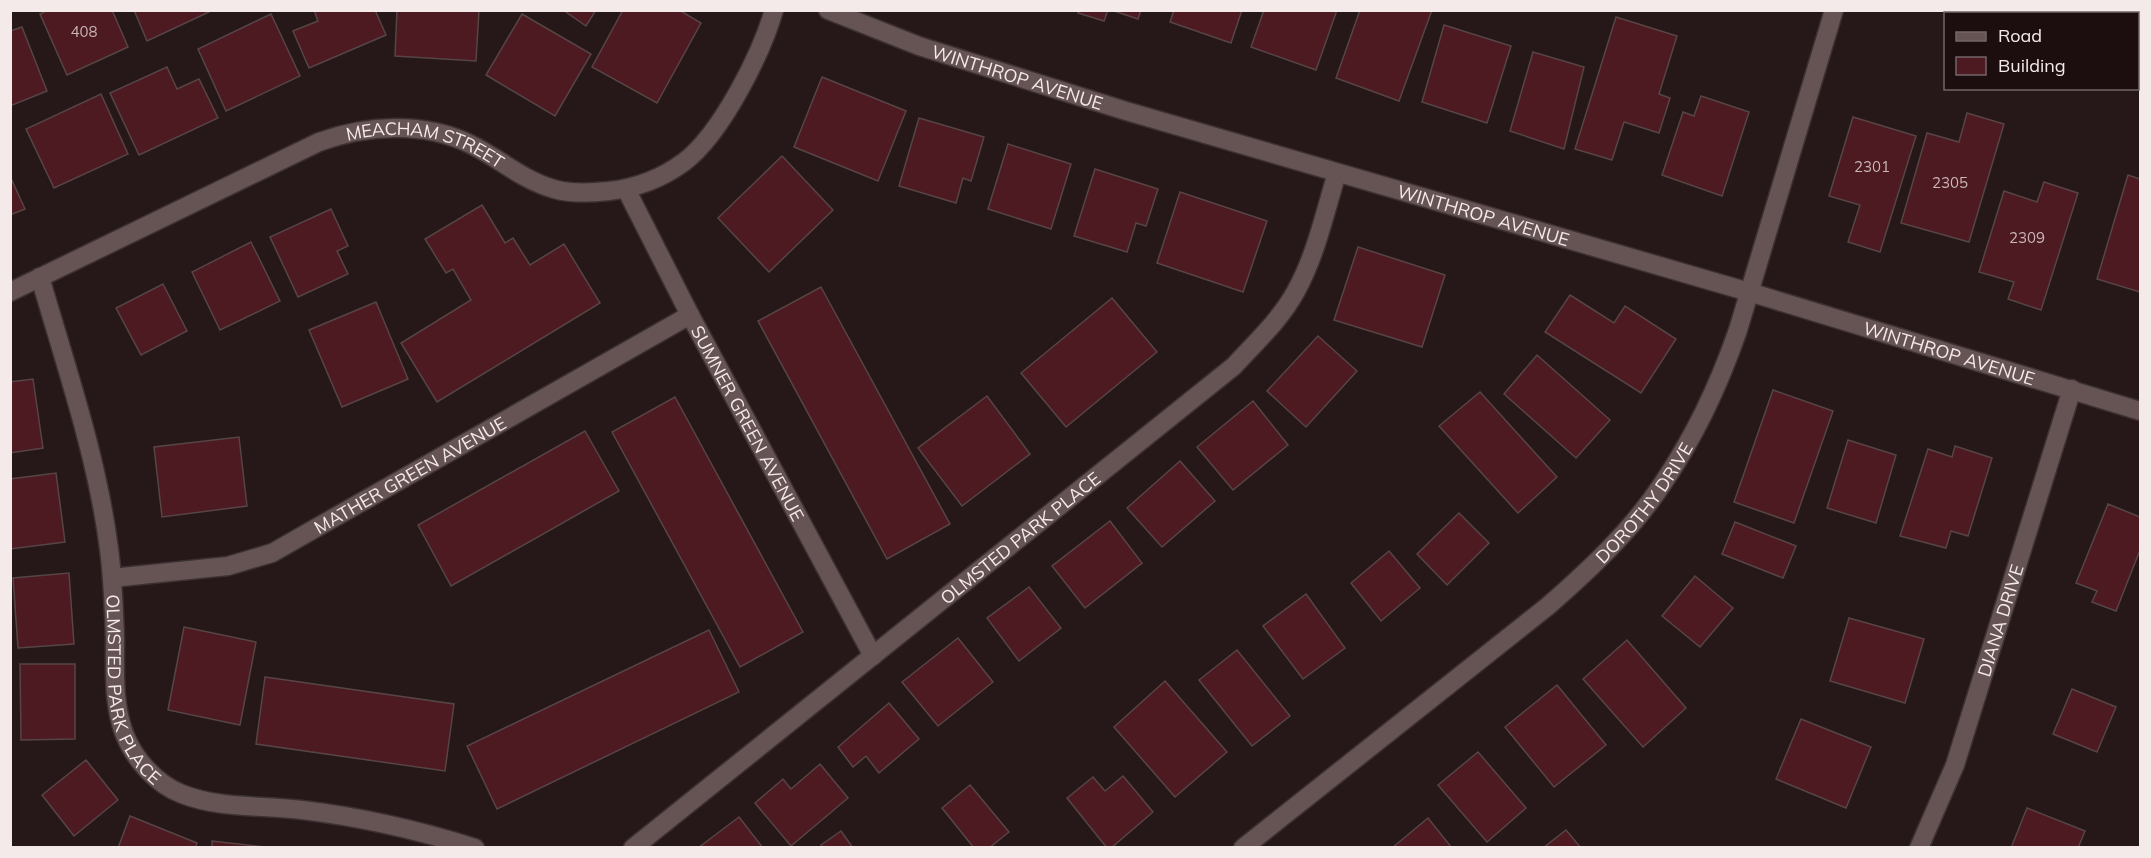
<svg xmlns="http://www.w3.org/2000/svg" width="2151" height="858" viewBox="0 0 2151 858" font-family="Mulish,sans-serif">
	<rect width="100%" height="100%" fill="#261718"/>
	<g fill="#4c1a20" stroke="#574546" stroke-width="1.5">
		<polygon points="48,10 112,10 128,47 67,75 40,14"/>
		<polygon points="134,10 209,10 209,12 147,41"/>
		<polygon points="314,10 375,10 386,35 309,68 293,31 318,21"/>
		<polygon points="397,10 479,10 476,61 395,56"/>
		<polygon points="563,10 596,10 586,26"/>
		<polygon points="623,10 679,10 701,23 657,103 592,67"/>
		<polygon points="1079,10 1108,10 1104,21 1078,13"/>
		<polygon points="1111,10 1141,10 1138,19"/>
		<polygon points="1174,10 1242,10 1231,43 1170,22"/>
		<polygon points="1264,10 1337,10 1316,70 1251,47"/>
		<polygon points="1360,10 1432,10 1399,101 1336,78"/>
		<polygon points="2104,10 2140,10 2140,22 2138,21 2138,14 2113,14"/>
		<polygon points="271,14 300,76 226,111 198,49"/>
		<polygon points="522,14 591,54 555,116 486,75"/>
		<polygon points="1616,17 1677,36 1659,94 1670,98 1659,133 1624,122 1612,160 1575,149"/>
		<polygon points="1444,25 1511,46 1487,123 1422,102"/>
		<polygon points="22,27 47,91 10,106 10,31"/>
		<polygon points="1533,52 1584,67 1564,149 1510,131"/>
		<polygon points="167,67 177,89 199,79 218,118 139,155 110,93"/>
		<polygon points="822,77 906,111 878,181 794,147"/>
		<polygon points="101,94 128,154 54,188 26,129"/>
		<polygon points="1701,96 1749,112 1722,196 1662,175 1683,112 1694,116"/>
		<polygon points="1967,113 2004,124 1969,242 1901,223 1927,133 1959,142"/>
		<polygon points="1853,117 1916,136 1880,252 1848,242 1860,205 1829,196"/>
		<polygon points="919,118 984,137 971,181 963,178 956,203 899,186"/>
		<polygon points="1008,144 1071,164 1051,229 988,209"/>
		<polygon points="782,156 833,210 769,272 718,218"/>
		<polygon points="1095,169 1158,189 1146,226 1136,223 1127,252 1074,236"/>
		<polygon points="2128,175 2140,179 2140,292 2097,279"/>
		<polygon points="10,176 25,209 10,215"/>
		<polygon points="2044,182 2078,193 2041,310 2008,299 2014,282 1979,272 2004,191 2037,202"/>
		<polygon points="1180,192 1267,221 1243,292 1157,263"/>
		<polygon points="482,205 505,243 513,238 530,265 564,244 600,303 437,402 401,343 471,300 453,269 446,273 425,239"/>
		<polygon points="331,209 348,246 337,251 348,274 298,297 270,237"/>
		<polygon points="251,242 280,301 220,330 192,272"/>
		<polygon points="1358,247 1445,275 1422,347 1334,320"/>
		<polygon points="163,284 187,331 141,355 116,308"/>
		<polygon points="821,287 950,524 887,559 758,321"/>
		<polygon points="1570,295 1614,323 1625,306 1676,339 1641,393 1545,332"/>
		<polygon points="1112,298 1157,352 1066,427 1021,373"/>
		<polygon points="376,302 408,379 342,407 309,330"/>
		<polygon points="1318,336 1357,371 1306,427 1267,391"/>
		<polygon points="1537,355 1610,420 1576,458 1504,394"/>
		<polygon points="33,379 43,448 10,453 10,382"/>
		<polygon points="1773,390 1833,411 1794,523 1734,502"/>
		<polygon points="1480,392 1557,477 1518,513 1439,426"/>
		<polygon points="987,396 1030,454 962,506 918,448"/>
		<polygon points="675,397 803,632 740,667 612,432"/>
		<polygon points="1253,401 1288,445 1233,490 1197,447"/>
		<polygon points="585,431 619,491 451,586 418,525"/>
		<polygon points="239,437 247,506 162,517 154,447"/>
		<polygon points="1848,440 1896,455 1876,523 1827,508"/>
		<polygon points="1955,446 1992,458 1968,536 1951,531 1946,548 1900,536 1928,449 1952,457"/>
		<polygon points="1180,461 1215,501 1162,547 1127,508"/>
		<polygon points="56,473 65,542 10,549 10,479"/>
		<polygon points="2108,504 2140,517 2140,550 2116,611 2092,602 2097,591 2076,583"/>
		<polygon points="1459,513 1489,543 1447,585 1417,554"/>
		<polygon points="1110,521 1142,563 1085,608 1052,566"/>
		<polygon points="1735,522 1796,546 1783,578 1722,554"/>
		<polygon points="1389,551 1420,588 1381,621 1351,583"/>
		<polygon points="69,573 74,644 18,648 13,578"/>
		<polygon points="1695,576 1733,608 1700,647 1662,616"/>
		<polygon points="1029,587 1061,628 1019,661 987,618"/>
		<polygon points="1306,594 1345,648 1303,679 1263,626"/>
		<polygon points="1849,618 1924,639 1905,703 1830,681"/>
		<polygon points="184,627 256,642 240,725 168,710"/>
		<polygon points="709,630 739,692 497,809 467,746"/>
		<polygon points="958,638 993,682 938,726 902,682"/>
		<polygon points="1627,640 1686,708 1643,747 1583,679"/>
		<polygon points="1237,650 1290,716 1252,746 1199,680"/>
		<polygon points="20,664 75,664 75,739 21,740"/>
		<polygon points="265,677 454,704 445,771 256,744"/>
		<polygon points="1165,681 1227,752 1175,797 1114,727"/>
		<polygon points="1557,685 1606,745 1554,787 1505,727"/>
		<polygon points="2072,689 2116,707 2097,752 2053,734"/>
		<polygon points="889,703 919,739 879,773 866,756 853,767 838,747"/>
		<polygon points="1801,719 1871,747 1846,808 1776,779"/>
		<polygon points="1478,752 1526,808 1487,842 1438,785"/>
		<polygon points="86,760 118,800 74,836 42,795"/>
		<polygon points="820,764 848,798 791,846 755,803 783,779 791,789"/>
		<polygon points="1123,776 1153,812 1111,848 1107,848 1067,798 1093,777 1105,791"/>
		<polygon points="970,785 1009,832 989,848 974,848 942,808"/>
		<polygon points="2027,808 2085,831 2078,848 2011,848"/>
		<polygon points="130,816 197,843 195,848 118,848"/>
		<polygon points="739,817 763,848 698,848"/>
		<polygon points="1428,818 1452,848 1392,848"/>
		<polygon points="1566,830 1581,848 1543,848"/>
		<polygon points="841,831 853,848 822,848 821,845"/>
		<polygon points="212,841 274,848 212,848"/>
	</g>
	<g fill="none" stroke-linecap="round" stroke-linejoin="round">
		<defs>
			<g id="street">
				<path id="s1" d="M828,10l91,36 207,65 623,181 391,119"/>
				<path id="s2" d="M626,189l64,126 183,341"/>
				<path id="s3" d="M40,277c26,90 57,179 69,272 4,30 5,61 6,90 0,32 -2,64 9,94 10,26 32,51 58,61 38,15 81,11 120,16 59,7 116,20 173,38"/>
				<path id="s4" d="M10,292l309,-150c47,-17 104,-21 151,2 29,14 52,36 84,45 17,5 37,4 55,2 27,-3 52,-12 75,-29 37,-28 77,-107 90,-152"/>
				<path id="s5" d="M112,578l116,-12 44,-13 418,-238"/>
				<path id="s6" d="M633,848l601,-482c22,-24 47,-47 62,-75 20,-36 29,-79 41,-118"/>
				<path id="s7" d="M1243,848l305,-242c40,-35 83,-75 113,-120 33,-48 58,-101 77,-156l96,-320"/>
				<path id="s8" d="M1919,848l36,-83 117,-376"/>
			</g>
		</defs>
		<use href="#street" stroke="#3c3132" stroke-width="21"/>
		<use href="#street" stroke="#665354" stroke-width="18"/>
	</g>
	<g text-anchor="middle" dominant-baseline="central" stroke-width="4.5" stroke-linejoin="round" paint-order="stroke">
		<g font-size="15" fill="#cbb6b8">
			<text x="84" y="31">408</text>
			<text x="1872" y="166">2301</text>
			<text x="1950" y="182">2305</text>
			<text x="2027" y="237">2309</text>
		</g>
		<g font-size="18" fill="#f5eaea" stroke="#1c0e0f">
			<text stroke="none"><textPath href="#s1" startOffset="201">WINTHROP AVENUE</textPath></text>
			<text stroke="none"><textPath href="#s4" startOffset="454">MEACHAM STREET</textPath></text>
			<text stroke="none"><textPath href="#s1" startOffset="687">WINTHROP AVENUE</textPath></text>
			<text stroke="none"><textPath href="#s1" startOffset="1173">WINTHROP AVENUE</textPath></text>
			<text stroke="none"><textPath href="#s2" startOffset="264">SUMNER GREEN AVENUE</textPath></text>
			<text stroke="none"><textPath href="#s5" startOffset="321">MATHER GREEN AVENUE</textPath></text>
			<text stroke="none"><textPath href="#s7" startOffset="531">DOROTHY DRIVE</textPath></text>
			<text stroke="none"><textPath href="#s6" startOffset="496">OLMSTED PARK PLACE</textPath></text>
			<text stroke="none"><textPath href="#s8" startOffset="242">DIANA DRIVE</textPath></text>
			<text stroke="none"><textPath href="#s3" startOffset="426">OLMSTED PARK PLACE</textPath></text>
		</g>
	</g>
	<rect width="2151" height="858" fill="none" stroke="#f5eaea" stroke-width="24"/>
	<rect x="1944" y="12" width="195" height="78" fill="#1c0e0f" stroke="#736667" stroke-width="1.5"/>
	<rect x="1956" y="32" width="30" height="9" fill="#665354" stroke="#736667" stroke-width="1.5"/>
	<text x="1998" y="42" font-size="18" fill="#f5eaea">Road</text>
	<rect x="1956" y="57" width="30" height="18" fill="#4c1a20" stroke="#736667" stroke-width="1.5"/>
	<text x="1998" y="72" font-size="18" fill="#f5eaea">Building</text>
</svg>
